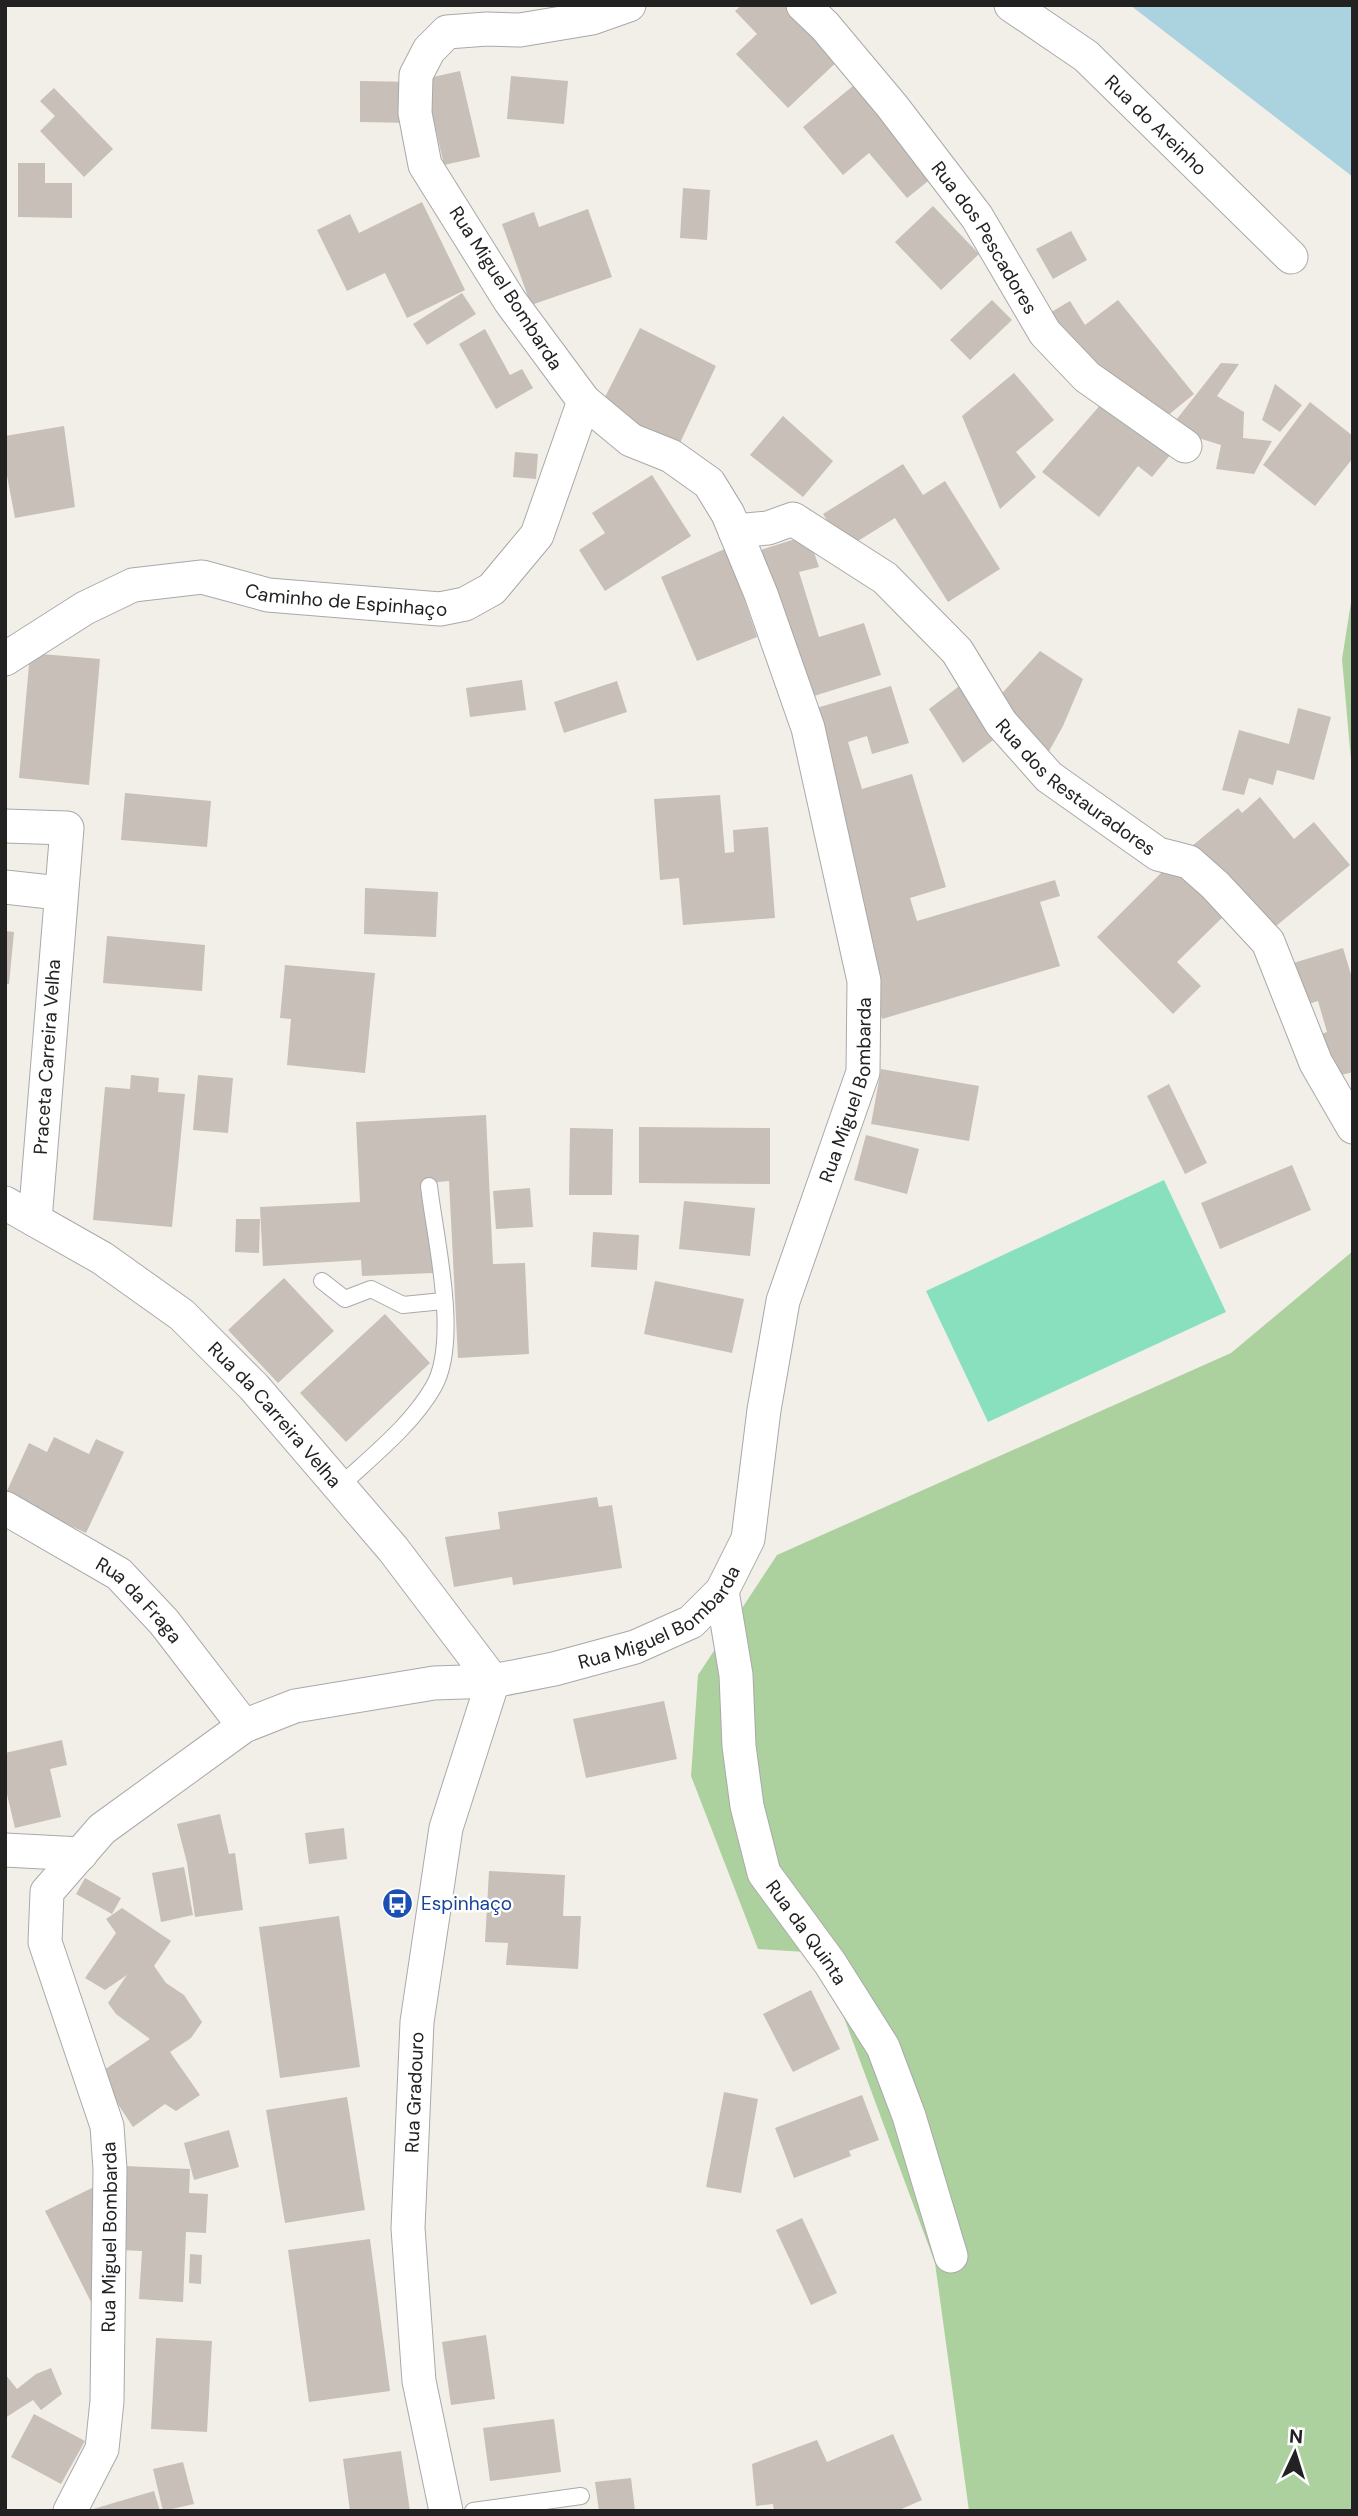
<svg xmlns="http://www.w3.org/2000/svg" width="1358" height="2516" viewBox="0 0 1358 2516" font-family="'DM Sans',sans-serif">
	<rect width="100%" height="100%" fill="#f2efe9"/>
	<g fill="#add19e">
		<polygon points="1353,590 1353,783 1342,659"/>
		<polygon points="1353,1251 1353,2511 969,2511 935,2263 820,1953 758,1949 691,1776 698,1675 777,1555 1231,1353"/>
	</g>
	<polygon fill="#88e0be" points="1164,1180 1226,1312 988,1422 926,1291"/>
	<polygon fill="#aad3df" points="1130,5 1353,5 1353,177"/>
	<g fill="#c7bfb8">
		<polygon points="742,5 793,5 843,56 788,108 736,54 757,34 735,11"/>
		<polygon points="460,71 480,157 444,165 424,79"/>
		<polygon points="511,76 568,81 564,124 507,119"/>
		<polygon points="360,81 414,82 413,123 360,122"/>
		<polygon points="859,81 937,174 907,198 869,153 843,175 803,127"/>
		<polygon points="54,88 113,149 84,177 40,131 55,116 40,101"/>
		<polygon points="18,163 45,163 45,183 72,183 72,218 18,217"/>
		<polygon points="683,188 710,190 707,240 680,238"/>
		<polygon points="422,202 465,290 407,318 385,273 347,291 317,230 350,214 359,233"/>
		<polygon points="933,206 979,254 941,290 895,242"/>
		<polygon points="588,209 612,277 531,305 502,224 534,212 539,227"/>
		<polygon points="1071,231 1087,260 1053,279 1036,249"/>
		<polygon points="462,293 476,314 427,345 413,324"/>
		<polygon points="992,300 1012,320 970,360 950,340"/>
		<polygon points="1118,300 1194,394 1161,421 1081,360 1048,314 1070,301 1085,325"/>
		<polygon points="640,328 716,366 678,447 600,407"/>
		<polygon points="485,329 510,375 522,369 533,388 496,409 459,344"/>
		<polygon points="1221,363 1239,364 1217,396 1244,412 1243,438 1272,441 1254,474 1216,469 1221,445 1169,429"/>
		<polygon points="1014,373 1054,420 1016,452 1036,477 1000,509 962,416"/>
		<polygon points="1275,384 1302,405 1280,432 1262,420"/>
		<polygon points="1310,402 1353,436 1353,458 1315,506 1263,465"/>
		<polygon points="1102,403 1176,448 1152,477 1138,466 1099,517 1042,472"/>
		<polygon points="783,416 833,461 803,497 750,455"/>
		<polygon points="64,426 75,507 15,518 5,465 5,436"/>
		<polygon points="515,452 538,454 536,479 513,477"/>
		<polygon points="903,464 923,495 945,481 1000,569 948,602 895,518 845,549 823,514"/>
		<polygon points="652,475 691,536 605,591 579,550 605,533 592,513"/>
		<polygon points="808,535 819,567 799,572 819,637 864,623 881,675 798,701 751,553"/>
		<polygon points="727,548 757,637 697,661 661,577"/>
		<polygon points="1040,651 1083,679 1063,726 1043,762 996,700"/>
		<polygon points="30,653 100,659 89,785 19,778"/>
		<polygon points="522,680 526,710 470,717 466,688"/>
		<polygon points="617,681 627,712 564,733 554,702"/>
		<polygon points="966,681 1005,731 963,763 929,709"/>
		<polygon points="891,686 909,743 872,754 867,736 848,742 862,789 912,774 946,887 910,898 917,921 1055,880 1060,896 1040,902 1060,966 882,1019 850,912 803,712"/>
		<polygon points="1298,708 1331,717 1314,780 1277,770 1273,785 1249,778 1244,795 1222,790 1239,730 1289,744"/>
		<polygon points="125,793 211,801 207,847 121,840"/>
		<polygon points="720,795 725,853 734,852 733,830 768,827 775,918 683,925 679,878 660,880 654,799"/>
		<polygon points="1260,797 1294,839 1314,822 1350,865 1265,935 1192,846 1238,808 1242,813"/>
		<polygon points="1190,868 1232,908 1177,962 1201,986 1173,1014 1097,937 1164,870"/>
		<polygon points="365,888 438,892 436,937 364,934"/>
		<polygon points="5,931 14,932 9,984 5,984"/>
		<polygon points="107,936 205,945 202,991 103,983"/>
		<polygon points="1343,948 1353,981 1353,1072 1333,1077 1321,1034 1327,1032 1318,1001 1302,1006 1290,964"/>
		<polygon points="285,965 375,973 365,1073 287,1065 291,1019 280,1018"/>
		<polygon points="881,1069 979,1086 969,1141 871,1124"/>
		<polygon points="131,1075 159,1078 158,1092 185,1094 172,1227 93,1220 105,1087 130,1089"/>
		<polygon points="198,1075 233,1078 228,1133 193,1130"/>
		<polygon points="1169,1084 1207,1163 1185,1174 1147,1096"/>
		<polygon points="486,1115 493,1264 525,1263 529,1354 458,1358 449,1181 428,1183 433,1273 362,1276 361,1260 263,1266 260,1207 360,1202 356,1122"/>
		<polygon points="639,1127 770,1128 770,1184 639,1183"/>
		<polygon points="570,1128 613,1129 612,1195 569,1195"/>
		<polygon points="866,1135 919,1149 907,1194 854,1180"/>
		<polygon points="1292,1165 1311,1210 1220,1249 1201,1203"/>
		<polygon points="530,1188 533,1227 496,1229 493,1191"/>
		<polygon points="684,1201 755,1208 750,1256 679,1249"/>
		<polygon points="236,1219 260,1219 259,1253 235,1252"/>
		<polygon points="593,1232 639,1235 637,1270 591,1267"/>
		<polygon points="284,1278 334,1331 278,1383 228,1330"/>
		<polygon points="655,1281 744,1299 732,1353 644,1334"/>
		<polygon points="385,1314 430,1363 346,1442 300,1393"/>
		<polygon points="54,1437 89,1454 96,1439 124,1452 86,1533 5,1495 29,1443 47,1452"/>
		<polygon points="597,1497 599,1507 612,1505 622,1568 513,1585 512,1577 454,1587 445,1537 500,1529 498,1512"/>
		<polygon points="664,1701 677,1759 586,1778 573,1719"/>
		<polygon points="62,1740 67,1765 50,1769 61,1817 15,1828 5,1786 5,1753"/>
		<polygon points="220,1814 229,1854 235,1853 243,1910 195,1917 187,1863 177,1824"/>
		<polygon points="344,1828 347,1859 309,1864 305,1833"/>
		<polygon points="184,1867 193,1915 161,1922 152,1873"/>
		<polygon points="489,1871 565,1875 563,1916 581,1916 578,1969 506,1965 508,1943 485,1942"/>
		<polygon points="85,1878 121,1898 112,1914 76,1894"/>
		<polygon points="122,1908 171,1941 154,1966 166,1983 184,1995 202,2022 191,2038 170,2052 200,2095 176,2111 165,2104 133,2127 98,2074 150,2039 116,2014 108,2003 127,1975 105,1990 85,1978 116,1933 106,1919"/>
		<polygon points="339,1916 360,2067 280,2078 259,1927"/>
		<polygon points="811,1990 840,2049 793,2072 763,2014"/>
		<polygon points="724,2092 758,2099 741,2193 706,2187"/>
		<polygon points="862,2095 879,2140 849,2151 851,2156 794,2178 775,2128"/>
		<polygon points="347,2097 365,2210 285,2223 266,2110"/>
		<polygon points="229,2130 239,2167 194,2180 184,2143"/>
		<polygon points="125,2166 190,2169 189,2193 208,2194 206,2233 186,2232 183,2302 139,2299 142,2251 121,2250"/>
		<polygon points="98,2185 94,2301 91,2302 45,2211"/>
		<polygon points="802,2218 837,2293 811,2305 776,2230"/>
		<polygon points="370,2239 390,2391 309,2402 288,2250"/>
		<polygon points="190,2254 202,2255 201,2284 189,2283"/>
		<polygon points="486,2335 495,2399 451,2405 442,2342"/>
		<polygon points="156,2338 212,2341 207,2432 151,2429"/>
		<polygon points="51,2368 62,2394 41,2410 33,2400 5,2418 5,2374 17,2389 36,2374"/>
		<polygon points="34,2414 85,2441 61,2484 11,2457"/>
		<polygon points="554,2419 561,2472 490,2481 483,2428"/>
		<polygon points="893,2434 922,2500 897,2511 774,2511 773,2504 756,2506 752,2464 817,2440 827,2462"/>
		<polygon points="401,2451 410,2511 350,2511 343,2459"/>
		<polygon points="183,2462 194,2504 163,2511 153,2469"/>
		<polygon points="631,2478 635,2511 599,2511 595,2482"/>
		<polygon points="154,2491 160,2511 90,2511 90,2510"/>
	</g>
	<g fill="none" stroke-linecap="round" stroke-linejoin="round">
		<defs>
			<g id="service">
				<polyline points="322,1281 345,1299 371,1289 403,1305 443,1301"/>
				<path d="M339,1487c33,-31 73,-62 95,-101 26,-47 1,-147 -5,-200"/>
				<polyline points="473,2511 581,2496"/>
			</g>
			<g id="minor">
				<path id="s1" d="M803,5l22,21 67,80 85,111 68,116 42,44 98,69"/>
				<path id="s2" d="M1011,5l75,51 205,201"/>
				<path id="s3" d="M735,531l33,-3 25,-9 92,59 72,73 44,72 48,54 109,77 31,8 26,23 53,57 48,121 37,64"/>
				<path id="s4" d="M5,659l80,-51 48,-23 69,-8 66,18 172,14 25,-5 27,-15 45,-54 47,-134"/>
				<polyline points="5,826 67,828 35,1220"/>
				<polyline points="5,887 59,893"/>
				<path id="s5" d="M5,1203l97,55 80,57 72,72 139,162 100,132"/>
				<path id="s6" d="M5,1508l114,66 45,48 80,104"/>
				<path id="s7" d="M722,1591l14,84 3,71 8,60 17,67 66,90 53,84 26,69 42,140"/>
				<polyline points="5,1850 81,1854"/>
				<path id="s8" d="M70,2511l32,-62 5,-48 3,-232 -3,-43 -62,-184 2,-50 55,-63 142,-103 51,-20 139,-23 59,-2 61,-12 81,-22 56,-25 31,-31 26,-52 16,-129 19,-109 80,-229 1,-91 -56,-253 -47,-134 -33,-80 -19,-31 -38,-27 -40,-16 -47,-39 -74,-100 -85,-136 -10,-52 1,-38 13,-25 18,-18 40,-3 33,1 72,-12 37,-13"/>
				<path id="s9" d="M446,2511l-27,-130 -11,-153 9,-206 29,-194 47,-147"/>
			</g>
		</defs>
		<use href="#service" stroke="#a9a9a9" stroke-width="18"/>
		<use href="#minor" stroke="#a9a9a9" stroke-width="35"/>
		<use href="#service" stroke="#fff" stroke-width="16"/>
		<use href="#minor" stroke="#fff" stroke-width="33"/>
	</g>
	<defs>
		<symbol id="bus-disc" viewBox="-11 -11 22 22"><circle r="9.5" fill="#1a4fb4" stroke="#fff"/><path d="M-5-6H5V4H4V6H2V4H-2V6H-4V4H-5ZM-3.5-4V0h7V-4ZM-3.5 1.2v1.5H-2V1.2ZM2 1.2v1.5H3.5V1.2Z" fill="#fff"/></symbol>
	</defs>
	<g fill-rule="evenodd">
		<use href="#bus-disc" x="380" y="1886" width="35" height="35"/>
	</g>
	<g text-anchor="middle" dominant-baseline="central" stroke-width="5" stroke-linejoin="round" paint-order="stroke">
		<g font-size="19" fill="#222" stroke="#fff">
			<text stroke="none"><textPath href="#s2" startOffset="189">Rua do Areinho</textPath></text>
			<text stroke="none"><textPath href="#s1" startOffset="296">Rua dos Pescadores</textPath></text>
			<text transform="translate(506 288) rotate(57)">Rua Miguel Bombarda</text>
			<text stroke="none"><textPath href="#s4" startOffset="364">Caminho de Espinhaço</textPath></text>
			<text stroke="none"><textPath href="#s3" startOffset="455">Rua dos Restauradores</textPath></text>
			<text transform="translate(47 1057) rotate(-86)">Praceta Carreira Velha</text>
			<text stroke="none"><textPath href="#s8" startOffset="1923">Rua Miguel Bombarda</textPath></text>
			<text stroke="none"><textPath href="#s5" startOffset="346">Rua da Carreira Velha</textPath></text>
			<text stroke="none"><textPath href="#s6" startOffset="164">Rua da Fraga</textPath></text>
			<text stroke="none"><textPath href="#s8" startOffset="1334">Rua Miguel Bombarda</textPath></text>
			<text stroke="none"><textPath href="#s7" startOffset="359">Rua da Quinta</textPath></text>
			<text stroke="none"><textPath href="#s9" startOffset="422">Rua Gradouro</textPath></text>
			<text stroke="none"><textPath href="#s8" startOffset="282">Rua Miguel Bombarda</textPath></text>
		</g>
		<g font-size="19" fill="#164399" stroke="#fff" text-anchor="start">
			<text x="421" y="1903">Espinhaço</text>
		</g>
	</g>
	<rect width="1358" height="2516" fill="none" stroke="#222222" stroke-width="14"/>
	<g transform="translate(1295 2453) rotate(4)" stroke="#ffffff" stroke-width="5" paint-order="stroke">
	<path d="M0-5L12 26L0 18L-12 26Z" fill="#222222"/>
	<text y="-10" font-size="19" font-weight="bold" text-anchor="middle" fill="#222222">N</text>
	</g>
</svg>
